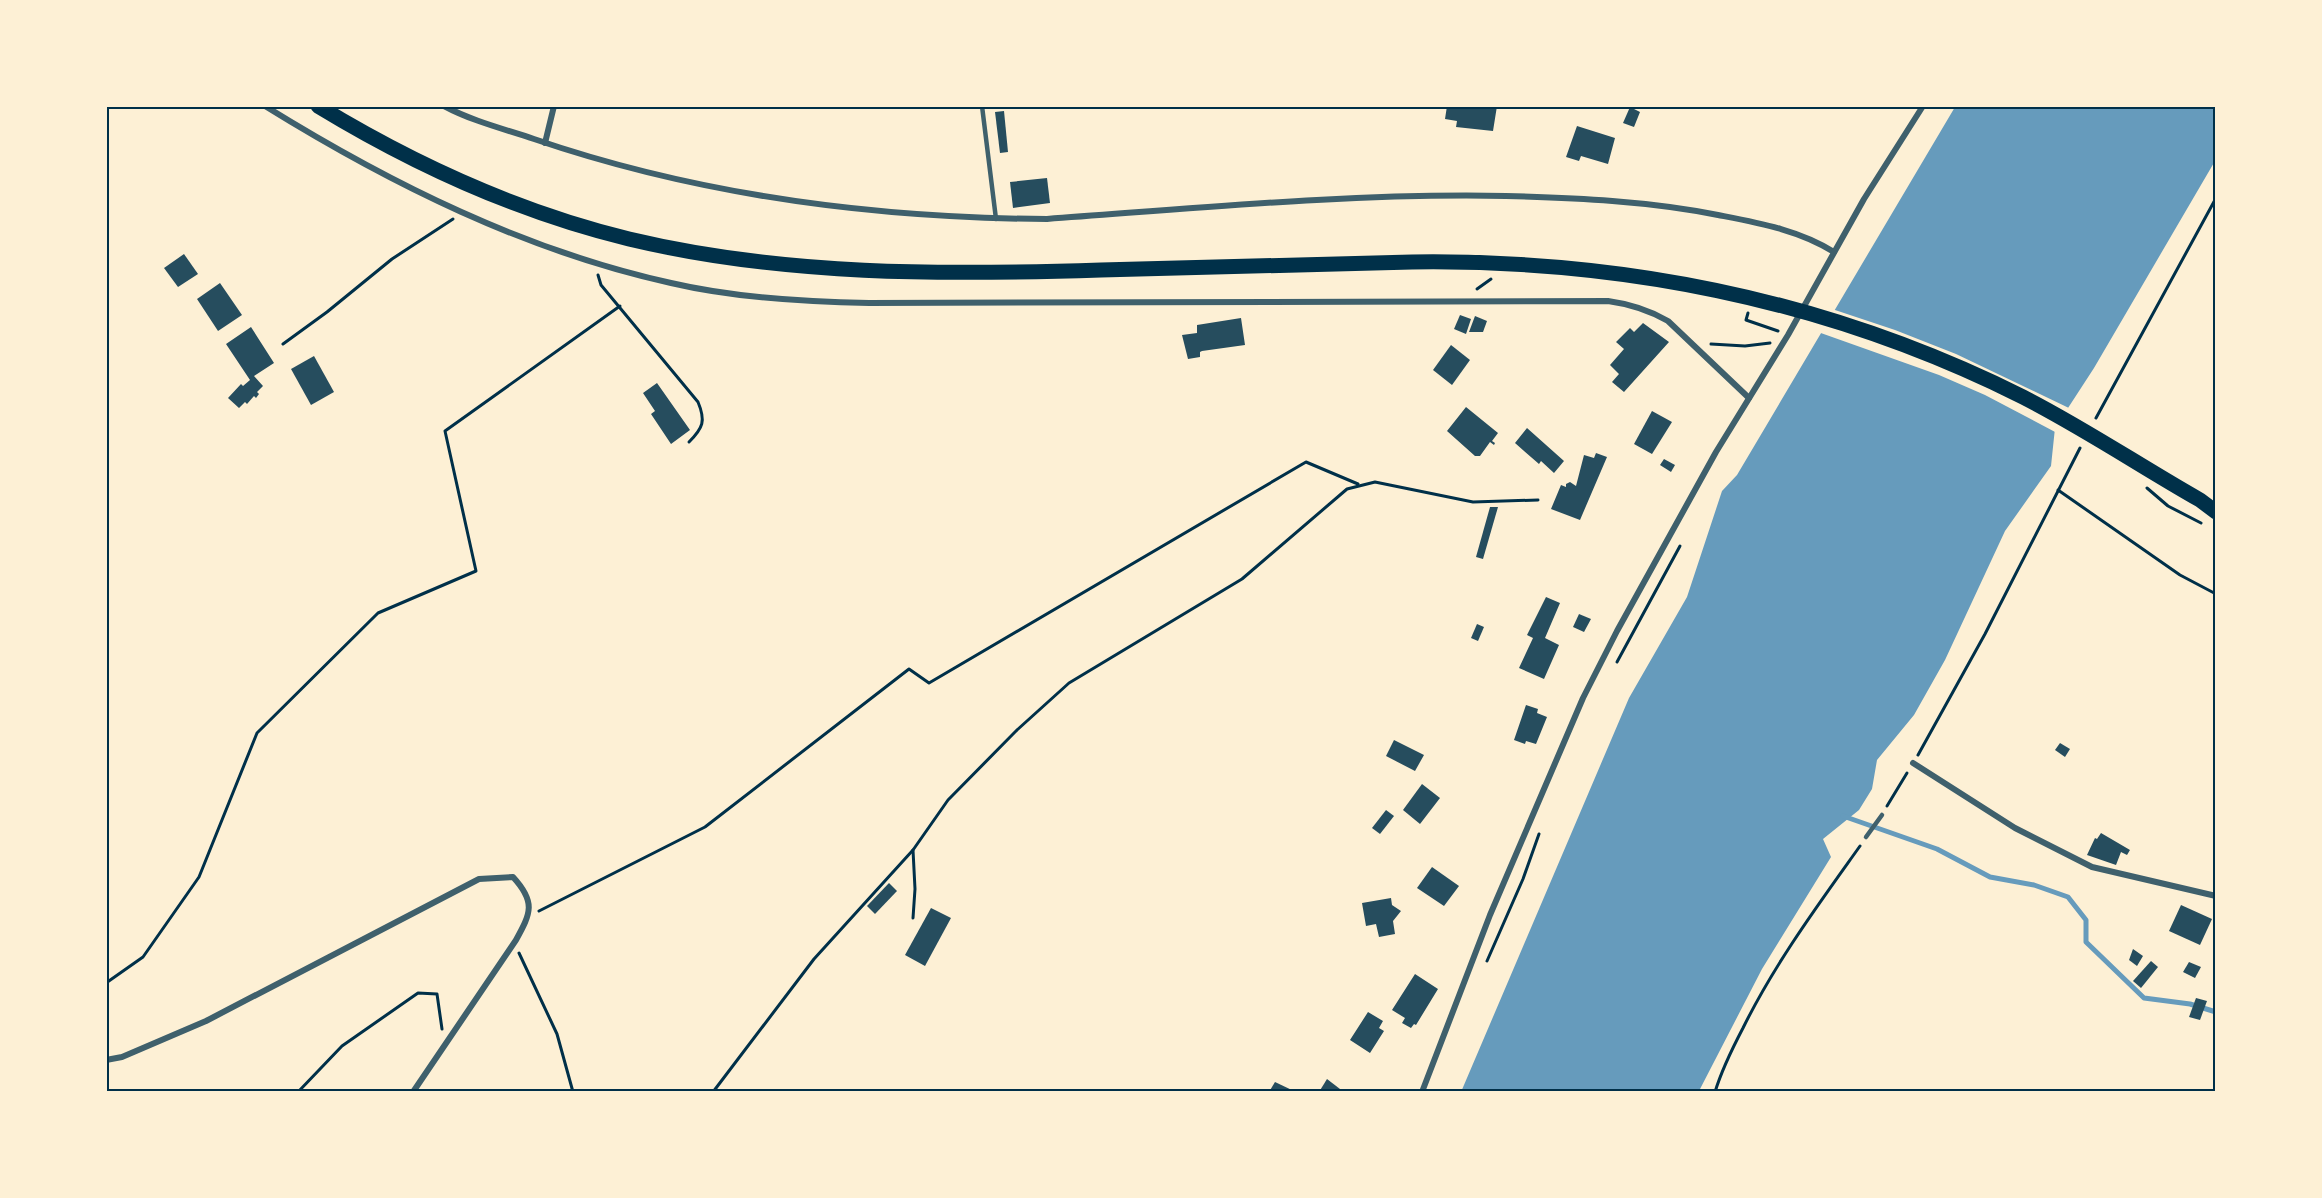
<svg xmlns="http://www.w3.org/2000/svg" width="2322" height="1198" viewBox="0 0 2322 1198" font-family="Helvetica,sans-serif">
	<rect width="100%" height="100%" fill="#fdf0d5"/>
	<polygon fill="#669bbc" points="1955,107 2215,107 2215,161 2094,368 2055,428 2051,466 2005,531 1945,660 1914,715 1877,760 1872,789 1859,810 1823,839 1831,857 1762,969 1699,1091 1461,1092 1629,698 1687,597 1722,491 1737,475"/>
	<polygon fill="#fdf0d5" points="1832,309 1895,330 1956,354 2071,409 2057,433 1985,395 1939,375 1818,332"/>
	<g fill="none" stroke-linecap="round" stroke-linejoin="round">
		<polyline stroke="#669bbc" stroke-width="5" points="1843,816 1937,849 1990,877 2034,885 2068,897 2086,920 2086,942 2144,998 2190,1004 2216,1012"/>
	</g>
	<g fill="#264d5e">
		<polygon points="1447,106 1497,106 1493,131 1456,127 1457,121 1445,119"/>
		<polygon points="1630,107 1640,112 1634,127 1623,123"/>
		<polygon points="1004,111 1008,152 1000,153 995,112"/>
		<polygon points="1577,126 1615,138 1608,164 1581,156 1579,161 1566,157"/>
		<polygon points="1047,178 1050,203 1013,208 1010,182"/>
		<polygon points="184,254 198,274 178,287 164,268"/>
		<polygon points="220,283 242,315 218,331 197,299"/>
		<polygon points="1460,315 1471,319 1466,334 1454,329"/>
		<polygon points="1475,316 1487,321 1483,332 1469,332"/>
		<polygon points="1241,318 1245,345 1202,351 1200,352 1200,357 1188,359 1182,335 1197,333 1197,325"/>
		<polygon points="1643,323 1669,342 1624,392 1612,382 1619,374 1610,365 1624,349 1616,342 1630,328 1634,332"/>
		<polygon points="251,327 274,363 254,376 263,386 257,392 259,394 256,398 254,396 247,404 245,402 239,408 228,398 241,384 243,386 250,380 226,344"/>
		<polygon points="1451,345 1470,360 1452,385 1433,370"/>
		<polygon points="314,356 334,392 311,405 291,369"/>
		<polygon points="657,383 690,430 671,444 651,414 655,411 643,393"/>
		<polygon points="1466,407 1498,433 1492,441 1495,443 1494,445 1490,442 1480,456 1475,456 1447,431"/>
		<polygon points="1652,411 1672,422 1652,454 1634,444"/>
		<polygon points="1527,428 1564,461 1554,473 1541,461 1539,464 1515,443"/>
		<polygon points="1596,453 1607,457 1580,520 1551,509 1561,485 1566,487 1566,484 1570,482 1576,486 1584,455 1594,458"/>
		<polygon points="1664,459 1675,465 1671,472 1660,465"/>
		<polygon points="1490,507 1498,507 1483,559 1476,557"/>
		<polygon points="1546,597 1560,603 1545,638 1559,645 1544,679 1519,668 1533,638 1527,635"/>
		<polygon points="1579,614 1591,619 1584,632 1573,627"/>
		<polygon points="1477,624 1484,627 1478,641 1471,638"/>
		<polygon points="1526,705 1538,709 1537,713 1547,717 1536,744 1526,741 1525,744 1514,740"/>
		<polygon points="1394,740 1424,755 1415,771 1386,756"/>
		<polygon points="2060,743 2070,749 2065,757 2055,750"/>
		<polygon points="1422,784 1440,798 1420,824 1403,810"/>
		<polygon points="1386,810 1394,816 1380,834 1372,828"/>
		<polygon points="2101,833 2130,850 2127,855 2121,852 2116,865 2087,855 2095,838 2097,839"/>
		<polygon points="1432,867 1459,886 1444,906 1417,888"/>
		<polygon points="889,883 897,891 875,914 867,906"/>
		<polygon points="1391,898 1392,905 1401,911 1393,921 1395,934 1379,937 1376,924 1366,926 1362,903"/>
		<polygon points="2181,905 2212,919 2200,945 2169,931"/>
		<polygon points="931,908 951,918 925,966 905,955"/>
		<polygon points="2133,949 2143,956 2137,966 2129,960"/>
		<polygon points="2151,961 2158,967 2141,988 2133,981"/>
		<polygon points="2189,962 2201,967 2195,978 2183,972"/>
		<polygon points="1415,974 1438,989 1416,1025 1414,1024 1411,1028 1402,1023 1405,1018 1392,1010"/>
		<polygon points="2196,998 2207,1001 2200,1020 2189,1017"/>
		<polygon points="1368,1012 1383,1021 1379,1028 1384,1031 1370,1053 1350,1040"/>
		<polygon points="1327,1079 1340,1089 1339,1092 1319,1092"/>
		<polygon points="1275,1082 1296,1092 1269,1092"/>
	</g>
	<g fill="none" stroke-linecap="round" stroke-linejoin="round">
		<g stroke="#003049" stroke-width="3">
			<path d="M598,275l3,10 97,117c8,19 5,26 -9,40"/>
			<polyline points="1477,289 1491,279"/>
			<polyline points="1748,313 1746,320 1778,331"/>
			<polyline points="283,344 327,312 392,259 453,219"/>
			<polyline points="1711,344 1745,346 1770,343"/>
			<polyline points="2096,418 2216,198"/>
			<polyline points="2147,488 2168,506 2201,523"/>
			<polyline points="2058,490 2180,575 2216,594"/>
			<polyline points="1617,662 1680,546"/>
			<polyline points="1918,755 1985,634 2080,448"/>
			<polyline points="1887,806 1907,773"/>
			<polyline points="913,850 915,889 913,918"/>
			<polyline points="539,911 705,827 909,669 929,683 1306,462 1358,484"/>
			<polyline points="519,953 557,1034 573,1092"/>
			<polyline points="1487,961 1523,879 1539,834"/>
			<polyline points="106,983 143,957 199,877 257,733 378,613 476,571 445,431 620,306"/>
			<polyline points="298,1092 342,1046 418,993 437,994 442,1029"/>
			<polyline points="713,1092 814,959 913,850 948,800 1017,730 1069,683 1242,579 1347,489 1375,482 1473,502 1538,500"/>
			<path d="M1715,1092c7,-23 17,-43 28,-64 32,-65 75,-123 117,-182"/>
		</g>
		<g stroke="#3f606c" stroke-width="4.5">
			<polyline points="982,106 996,219"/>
			<polyline points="1866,837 1882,815"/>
		</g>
		<g stroke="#3f606c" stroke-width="6">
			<path d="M265,106c126,78 261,145 406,177 64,15 132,19 198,20l739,-2c22,3 41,9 60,20l81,77"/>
			<path d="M444,106c28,15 60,23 90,33 164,56 339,79 513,80 152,-11 305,-26 459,-23 71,2 142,5 212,19 41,8 81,15 116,37"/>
			<polyline points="545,143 554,106"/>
			<polyline points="1913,763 2015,828 2092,867 2216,896"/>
			<path d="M106,1060l16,-3 84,-36 273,-142 34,-2c23,25 18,36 3,63l-103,152"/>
			<polyline points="1422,1092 1490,915 1583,698 1617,631 1716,452 1788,335 1864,199 1923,106"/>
		</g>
		<path stroke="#003049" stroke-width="15" d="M318,106c97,59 200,106 311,133 155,37 314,36 472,31 104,-3 208,-5 311,-8 215,-3 419,39 611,135 61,31 117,69 177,103l16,12"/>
	</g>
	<rect width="2322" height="1198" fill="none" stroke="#fdf0d5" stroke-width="216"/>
	<rect x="108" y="108" width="2106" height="982" fill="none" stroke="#003049" stroke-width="2"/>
</svg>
